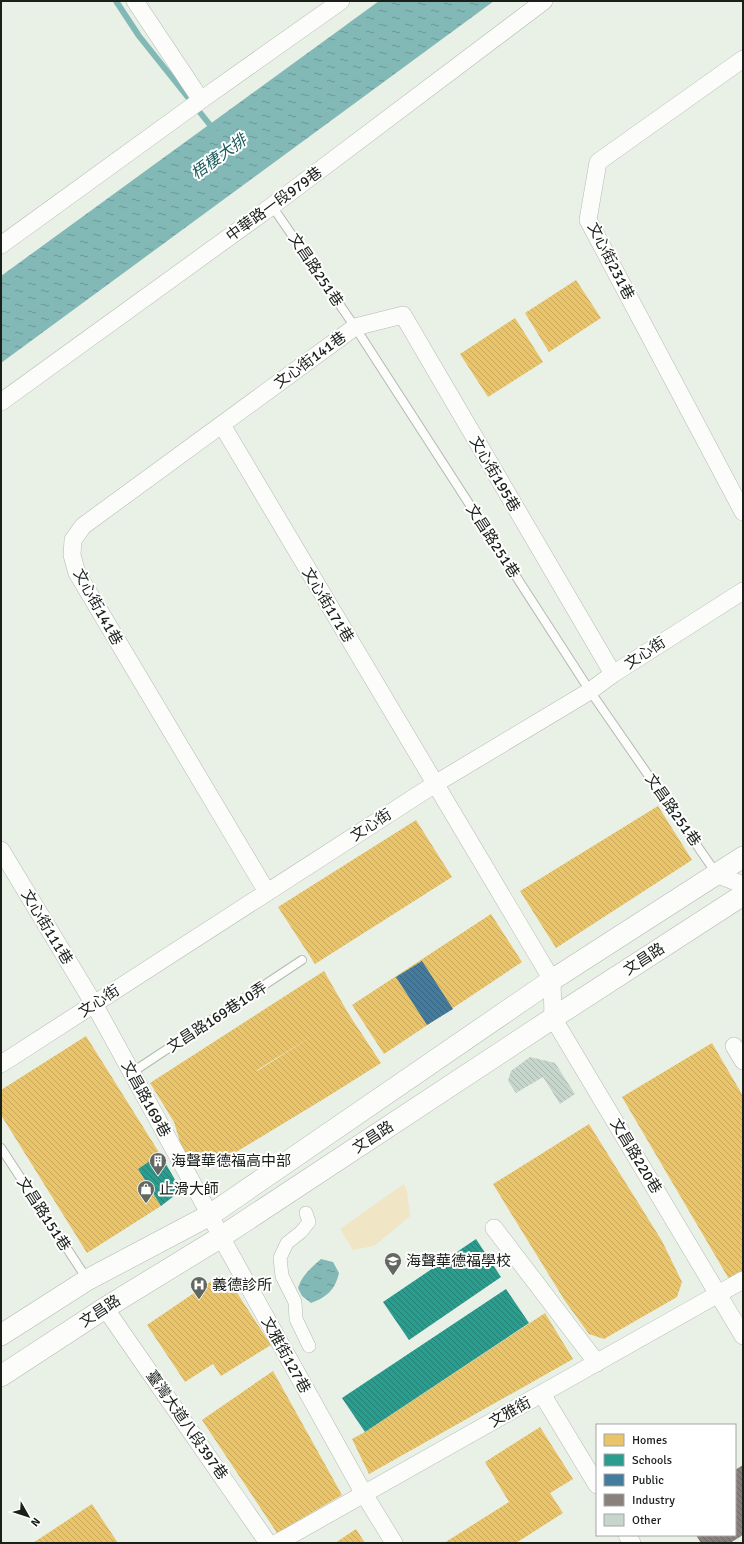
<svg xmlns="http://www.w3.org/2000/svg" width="744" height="1544" viewBox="0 0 744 1544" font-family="Signika,'Noto Sans TC',sans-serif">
	<defs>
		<pattern id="water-ripples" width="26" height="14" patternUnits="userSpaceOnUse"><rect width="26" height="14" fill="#82b9b7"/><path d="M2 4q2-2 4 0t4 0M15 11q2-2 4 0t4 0" fill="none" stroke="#6a9694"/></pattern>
		<pattern id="homes-back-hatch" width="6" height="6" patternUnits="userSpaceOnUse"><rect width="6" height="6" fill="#e9c46a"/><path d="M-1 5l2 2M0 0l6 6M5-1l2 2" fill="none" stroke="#c7a85b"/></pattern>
		<pattern id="schools-back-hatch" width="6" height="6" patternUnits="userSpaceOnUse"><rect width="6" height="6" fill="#2a9d8f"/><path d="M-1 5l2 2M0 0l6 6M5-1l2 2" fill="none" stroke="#237f74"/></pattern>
		<pattern id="public-back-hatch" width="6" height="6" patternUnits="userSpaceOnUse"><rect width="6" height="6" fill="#457b9d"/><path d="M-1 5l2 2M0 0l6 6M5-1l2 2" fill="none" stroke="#39647f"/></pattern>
		<pattern id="industry-back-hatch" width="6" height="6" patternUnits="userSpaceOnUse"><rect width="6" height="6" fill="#8a817c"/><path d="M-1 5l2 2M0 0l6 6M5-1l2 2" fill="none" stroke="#706965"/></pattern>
		<pattern id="building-back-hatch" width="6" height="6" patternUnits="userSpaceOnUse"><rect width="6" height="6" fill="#c6d6cd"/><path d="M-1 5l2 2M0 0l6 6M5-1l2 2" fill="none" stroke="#aab7af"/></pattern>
	</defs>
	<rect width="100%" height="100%" fill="#e9f1e7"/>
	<polygon fill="#f0e5c5" points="404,1184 407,1191 410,1216 374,1246 353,1250 340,1229"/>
	<g fill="url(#water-ripples)">
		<polygon points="379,1 494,1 1,363 1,276"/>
		<path d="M321,1259l12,3 6,11c-4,17 -12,24 -28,30l-9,-7 -4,-8c4,-13 13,-20 23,-29z"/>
	</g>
	<g fill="url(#homes-back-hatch)" fill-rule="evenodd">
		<polygon points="576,280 601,318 549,352 525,313"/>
		<polygon points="515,318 543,362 488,397 460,354"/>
		<polygon points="658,806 692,860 556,948 520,891"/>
		<polygon points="416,820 452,877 315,964 278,907"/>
		<polygon points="491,914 522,962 384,1054 352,1005"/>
		<path d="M324,971l24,42 33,50 -54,34 -119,72 -24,-14 -10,-33 -24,-39zM314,1035l-57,36v-1z"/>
		<polygon points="86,1036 160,1154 138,1169 161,1206 87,1253 1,1115 1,1090"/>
		<polygon points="712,1043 743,1096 743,1271 729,1279 622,1097"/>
		<polygon points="589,1124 662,1241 682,1282 677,1297 604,1339 589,1334 565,1301 493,1184"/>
		<polygon points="219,1276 228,1279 271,1345 221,1376 213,1364 185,1382 147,1325"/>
		<polygon points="545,1313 573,1359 369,1474 352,1439 365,1432"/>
		<polygon points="273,1371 342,1495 277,1533 202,1420"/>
		<polygon points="540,1427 573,1479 550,1493 563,1513 516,1543 444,1543 509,1502 485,1462"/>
		<polygon points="92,1504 118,1543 33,1543"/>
		<polygon points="356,1529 365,1543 335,1543"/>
	</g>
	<g fill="url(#schools-back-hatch)">
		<polygon points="160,1154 177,1183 174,1196 161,1206 138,1169"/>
		<polygon points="476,1239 501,1277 409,1340 383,1302"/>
		<polygon points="506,1289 529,1323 365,1432 342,1398"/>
	</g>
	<polygon fill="url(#public-back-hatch)" points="422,961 453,1009 427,1025 396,977"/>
	<polygon fill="url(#industry-back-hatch)" points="743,1465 743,1535 730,1543 701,1543 696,1535 735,1535 735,1470"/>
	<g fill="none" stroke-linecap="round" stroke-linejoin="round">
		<polyline stroke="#82b9b7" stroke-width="6" points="116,1 139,36 214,130"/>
	</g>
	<polygon fill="url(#building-back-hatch)" points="530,1057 555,1063 575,1094 560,1104 543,1077 516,1093 508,1081 511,1071"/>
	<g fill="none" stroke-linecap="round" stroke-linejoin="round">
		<defs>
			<g id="service">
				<polyline points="272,206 355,327 590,691 716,873"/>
				<polyline points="131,1073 302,960"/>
				<polyline points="1,1148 87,1279"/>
			</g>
			<polyline id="pedestrian" points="306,1213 309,1222 301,1232 287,1243 280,1258 282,1276 295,1302 296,1319 309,1346"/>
			<g id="minor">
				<polyline points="135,1 201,100"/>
				<polyline points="743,59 598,162 588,220 743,512"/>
				<polyline points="1,245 201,100 341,1"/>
				<polyline points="1,402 272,206 544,1"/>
				<polyline points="222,425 552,980 553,1018 743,1336"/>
				<polyline points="1,850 94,1004 210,1215 221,1237 364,1494 394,1543"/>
				<polyline points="716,874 743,885"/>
				<polyline points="267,892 77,573 72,555 73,540 83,526 355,327 403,315 613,674"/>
				<polyline points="734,1046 743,1061"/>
				<polyline points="1,1064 435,784 590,691 613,674 743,591"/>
				<polyline points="494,1228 597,1363"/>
				<polyline points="105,1308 268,1543"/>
				<polyline points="542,1394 597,1485"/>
				<polyline points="627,1535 632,1543"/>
				<polyline points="277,1543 743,1280"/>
			</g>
			<g id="tertiary">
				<polyline points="1,1335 87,1280 210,1215 552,980 743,857"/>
				<polyline points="1,1376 105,1308 221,1237 553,1018 743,895"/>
			</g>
		</defs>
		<use href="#service" stroke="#b3b9b2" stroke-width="10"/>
		<use href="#pedestrian" stroke="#b3b9b2" stroke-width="14"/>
		<use href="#minor" stroke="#b3b9b2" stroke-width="18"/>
		<use href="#tertiary" stroke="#b3b9b2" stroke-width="22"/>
		<use href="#service" stroke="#fcfdfb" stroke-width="8"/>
		<use href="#pedestrian" stroke="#fcfdfb" stroke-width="13"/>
		<use href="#minor" stroke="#fcfdfb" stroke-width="17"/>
		<use href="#tertiary" stroke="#fcfdfb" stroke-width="21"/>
	</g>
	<defs>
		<symbol id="building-pin" viewBox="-11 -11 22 30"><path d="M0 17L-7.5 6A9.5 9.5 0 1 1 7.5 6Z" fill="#626861" stroke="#fff"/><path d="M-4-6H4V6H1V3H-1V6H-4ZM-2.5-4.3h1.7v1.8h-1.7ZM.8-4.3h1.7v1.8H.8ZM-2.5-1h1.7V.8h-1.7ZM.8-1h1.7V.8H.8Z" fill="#fff"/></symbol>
		<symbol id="shop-pin" viewBox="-11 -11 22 30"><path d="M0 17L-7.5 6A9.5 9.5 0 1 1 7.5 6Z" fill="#626861" stroke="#fff"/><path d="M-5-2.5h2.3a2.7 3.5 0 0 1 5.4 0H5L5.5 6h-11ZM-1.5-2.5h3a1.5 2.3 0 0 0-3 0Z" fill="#fff"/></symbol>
		<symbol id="school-pin" viewBox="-11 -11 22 30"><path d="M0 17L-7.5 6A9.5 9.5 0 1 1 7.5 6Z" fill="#626861" stroke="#fff"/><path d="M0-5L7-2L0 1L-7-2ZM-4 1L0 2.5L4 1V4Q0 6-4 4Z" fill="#fff"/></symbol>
		<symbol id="hospital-pin" viewBox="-11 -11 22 30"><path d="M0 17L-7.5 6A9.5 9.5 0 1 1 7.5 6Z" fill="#626861" stroke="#fff"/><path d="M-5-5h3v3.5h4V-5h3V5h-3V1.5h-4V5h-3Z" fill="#fff"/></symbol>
	</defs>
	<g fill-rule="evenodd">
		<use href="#building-pin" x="148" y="1151" width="20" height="27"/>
		<use href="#shop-pin" x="136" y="1179" width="20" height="27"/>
		<use href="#school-pin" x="383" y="1251" width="20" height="27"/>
		<use href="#hospital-pin" x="189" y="1275" width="20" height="27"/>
	</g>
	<g text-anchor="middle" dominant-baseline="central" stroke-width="4" stroke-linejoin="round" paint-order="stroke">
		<g font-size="15" fill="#1a1f19" stroke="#fff">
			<text transform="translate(274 204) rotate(-36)">中華路一段979巷</text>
			<text transform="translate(611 261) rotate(63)">文心街231巷</text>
			<text transform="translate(316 270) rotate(56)">文昌路251巷</text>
			<text transform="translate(310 360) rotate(-36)">文心街141巷</text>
			<text transform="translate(495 474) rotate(60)">文心街195巷</text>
			<text transform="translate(493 541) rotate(57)">文昌路251巷</text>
			<text transform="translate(328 605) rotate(59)">文心街171巷</text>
			<text transform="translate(98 607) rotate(61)">文心街141巷</text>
			<text transform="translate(645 653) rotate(-33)">文心街</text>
			<text transform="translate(673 810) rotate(55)">文昌路251巷</text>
			<text transform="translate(371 825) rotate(-33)">文心街</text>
			<text transform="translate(47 927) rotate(59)">文心街111巷</text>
			<text transform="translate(644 959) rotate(-33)">文昌路</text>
			<text transform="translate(99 1001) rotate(-33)">文心街</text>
			<text transform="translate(217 1017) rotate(-33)">文昌路169巷10弄</text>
			<text transform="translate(146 1099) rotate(61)">文昌路169巷</text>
			<text transform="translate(373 1137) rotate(-33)">文昌路</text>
			<text transform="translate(636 1156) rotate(59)">文昌路220巷</text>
			<text transform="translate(44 1214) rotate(57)">文昌路151巷</text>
			<text transform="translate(100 1311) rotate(-33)">文昌路</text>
			<text transform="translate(286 1355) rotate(61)">文雅街127巷</text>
			<text transform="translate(510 1412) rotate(-29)">文雅街</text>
			<text transform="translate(187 1425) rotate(55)">臺灣大道八段397巷</text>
		</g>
		<g font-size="15" fill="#1a1f19" stroke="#fff" text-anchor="start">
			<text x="171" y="1161">海聲華德福高中部</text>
			<text x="159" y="1189">止滑大師</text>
			<text x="406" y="1261">海聲華德福學校</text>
			<text x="212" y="1285">義德診所</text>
		</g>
		<g font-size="16" font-style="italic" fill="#1b5b5c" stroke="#fff">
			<text transform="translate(219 157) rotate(-36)">梧棲大排</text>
		</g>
	</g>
	<rect width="744" height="1544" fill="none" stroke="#1a1f19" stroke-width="4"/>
	<rect x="596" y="1424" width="140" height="112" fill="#ffffff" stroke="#a3a5a3"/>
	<rect x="604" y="1434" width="20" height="12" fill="#e9c46a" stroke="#a3a5a3"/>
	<text x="632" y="1444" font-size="12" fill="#1a1f19">Homes</text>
	<rect x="604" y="1454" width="20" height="12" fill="#2a9d8f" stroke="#a3a5a3"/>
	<text x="632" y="1464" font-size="12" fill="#1a1f19">Schools</text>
	<rect x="604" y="1474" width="20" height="12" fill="#457b9d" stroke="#a3a5a3"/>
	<text x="632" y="1484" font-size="12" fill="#1a1f19">Public</text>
	<rect x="604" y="1494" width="20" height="12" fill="#8a817c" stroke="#a3a5a3"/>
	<text x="632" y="1504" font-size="12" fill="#1a1f19">Industry</text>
	<rect x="604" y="1514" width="20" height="12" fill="#c6d6cd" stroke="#a3a5a3"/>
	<text x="632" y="1524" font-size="12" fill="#1a1f19">Other</text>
	<g transform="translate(28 1516) rotate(129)" stroke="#ffffff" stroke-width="3" paint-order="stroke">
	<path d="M0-3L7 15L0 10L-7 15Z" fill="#1a1f19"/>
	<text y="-6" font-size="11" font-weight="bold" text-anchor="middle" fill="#1a1f19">N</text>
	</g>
</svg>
